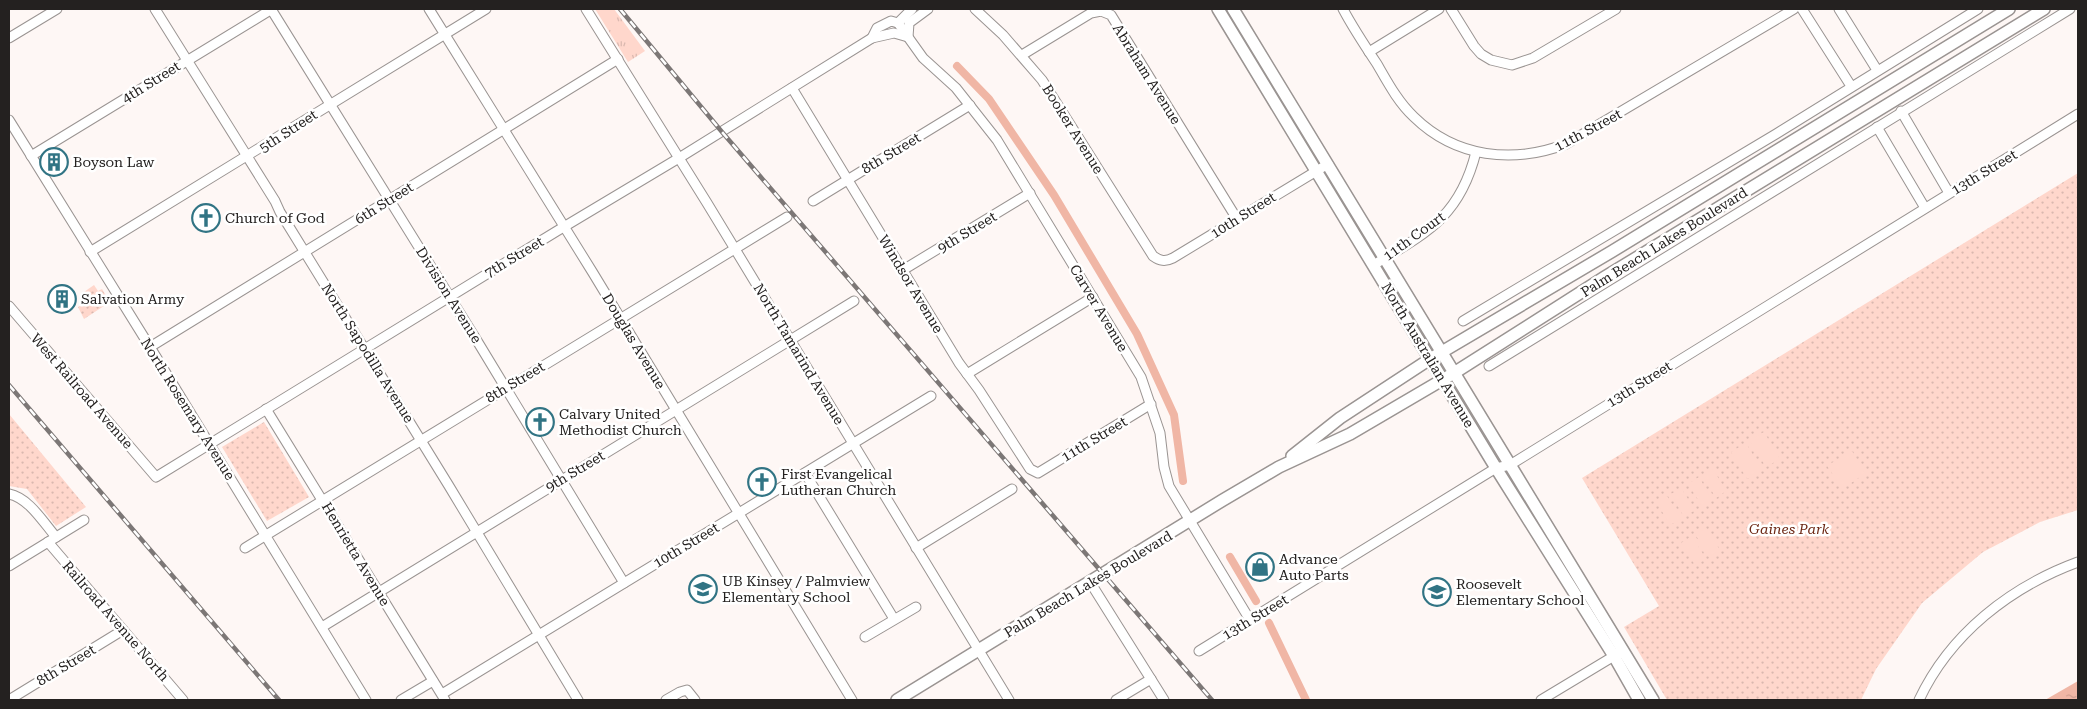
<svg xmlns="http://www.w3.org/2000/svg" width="2087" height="709" viewBox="0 0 2087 709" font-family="'Roboto Serif',serif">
	<defs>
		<pattern id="grass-tufts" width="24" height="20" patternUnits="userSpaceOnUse" patternTransform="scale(1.25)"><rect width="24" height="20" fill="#ffd7cc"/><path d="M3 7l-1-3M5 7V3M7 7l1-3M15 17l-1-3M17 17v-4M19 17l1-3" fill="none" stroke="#dab8af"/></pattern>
		<pattern id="park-dots" width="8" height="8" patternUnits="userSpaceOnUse" patternTransform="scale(1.25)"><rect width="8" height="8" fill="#ffd7cc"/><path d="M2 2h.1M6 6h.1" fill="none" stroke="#dab8af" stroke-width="1.8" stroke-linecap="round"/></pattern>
		<pattern id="water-ripples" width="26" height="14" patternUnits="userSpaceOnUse" patternTransform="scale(1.25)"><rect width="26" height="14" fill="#f0b6a5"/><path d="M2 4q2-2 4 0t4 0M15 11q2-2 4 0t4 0" fill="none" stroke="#ce9c8e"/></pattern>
	</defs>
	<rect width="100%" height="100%" fill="#fef7f5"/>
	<polygon fill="url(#grass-tufts)" points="595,9 614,9 645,51 628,62"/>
	<g fill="url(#park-dots)">
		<polygon points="2078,173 2078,510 2040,522 1983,552 1922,603 1876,669 1861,700 1667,700 1624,627 1659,606 1582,478"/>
		<polygon points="94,285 98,291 102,289 110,302 84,319 78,307 89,300 84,292"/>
		<polygon points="9,414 86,507 56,526 27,489 9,486"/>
		<polygon points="264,422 309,497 267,521 222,447"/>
	</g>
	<g fill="#ffd7cc">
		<polygon points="1764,432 1780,459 1766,467 1749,440"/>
		<polygon points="1746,443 1762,470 1747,479 1731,452"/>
		<polygon points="1852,451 1866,475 1863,475 1842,489 1826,464 1829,463 1830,464"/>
		<polygon points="1713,469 1726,491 1716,498 1702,475"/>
		<polygon points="1699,477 1712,500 1702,506 1688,484"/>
		<polygon points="1681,488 1695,510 1684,517 1671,494"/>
		<polygon points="1667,496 1681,519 1670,525 1657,503"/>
		<polygon points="1706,528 1720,550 1709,557 1695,534"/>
		<polygon points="1692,536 1706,559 1695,565 1681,543"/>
	</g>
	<polygon fill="url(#water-ripples)" points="2078,681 2078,700 2045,700"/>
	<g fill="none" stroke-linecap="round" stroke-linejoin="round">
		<g stroke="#f0b6a5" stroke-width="8">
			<polyline points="957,66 989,99 1054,195 1137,334 1174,415 1183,481"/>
			<polyline points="1230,557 1256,601"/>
			<polyline points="1269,623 1306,700"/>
		</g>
		<defs>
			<g id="minor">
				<polyline points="155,9 275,201 280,212 449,486 578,700"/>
				<polyline points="271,9 479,344 624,583"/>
				<polyline points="429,9 593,273 852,700"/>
				<polyline points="586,9 707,203 1009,700"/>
				<path d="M975,9l28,26 39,45 111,176c7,5 12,6 20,2l155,-94"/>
				<path d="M1343,9c10,19 22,37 34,55 11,19 21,38 37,53 42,41 99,47 152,27l228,-135"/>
				<polyline points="1451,9 1474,46 1481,54 1491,60 1512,65 1533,58 1616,9"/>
				<polyline points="1802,9 1851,86"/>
				<polyline points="1839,9 1877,70"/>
				<polyline points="898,23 923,58 956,88 997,140 1141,377 1160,433 1164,467 1169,486 1250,620"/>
				<polyline points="898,23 912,9"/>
				<polyline points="9,38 57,9"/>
				<polyline points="872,38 877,28 891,21 898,23"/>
				<polyline points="1369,52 1439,9"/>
				<polyline points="1022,55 1091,13 1101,11 1111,15 1237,219"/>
				<polyline points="792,88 959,363 979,390 1030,469 1038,473 1151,404"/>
				<polyline points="1901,111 1949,193"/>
				<polyline points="9,120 150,347 366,700"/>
				<polyline points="1877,127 1925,208"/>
				<polyline points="31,156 272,9"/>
				<polyline points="813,201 970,105"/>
				<polyline points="90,252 486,9"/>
				<path d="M1375,264c53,-32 85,-48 101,-112"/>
				<polyline points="903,270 1030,193"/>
				<polyline points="9,306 156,477 557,231 679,158 872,38 894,33 908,37 909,23 928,9"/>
				<polyline points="1463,321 1776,134 1978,9"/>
				<polyline points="150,347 618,59"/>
				<polyline points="1489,366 2070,9"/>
				<polyline points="967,374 1093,297"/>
				<polyline points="266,409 445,700"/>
				<polyline points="805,473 894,619"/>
				<path d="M9,494c20,4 34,28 47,43"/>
				<polyline points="48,542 183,700"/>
				<polyline points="245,548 787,217"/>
				<polyline points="916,548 1012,489"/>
				<polyline points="9,566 84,520"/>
				<polyline points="1090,582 1164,700"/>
				<polyline points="322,627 854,301"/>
				<polyline points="865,637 916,607"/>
				<polyline points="1199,651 1496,468 1510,465 2078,114"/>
				<polyline points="442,694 931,396"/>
				<polyline points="9,700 123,630"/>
				<polyline points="401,700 433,681"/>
				<polyline points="666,700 680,692 687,690 695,700"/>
				<polyline points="1116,700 1151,679"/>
				<polyline points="1541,700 1619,653"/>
				<path d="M1919,700c31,-66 91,-113 159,-138"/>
			</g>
			<g id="major">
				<polyline points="1218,9 1496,468 1614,656 1639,700"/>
				<polyline points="1233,9 1653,700"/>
				<polyline points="1292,456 1340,418 1430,359 1611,252 2009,9"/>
				<polyline points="897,700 1223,500 1279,467 1350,434 1454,373 1605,277 2044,9"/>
			</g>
		</defs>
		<use href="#minor" stroke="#9a9492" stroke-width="11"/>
		<use href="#major" stroke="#9a9492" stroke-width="14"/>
		<use href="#minor" stroke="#fff" stroke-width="9"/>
		<use href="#major" stroke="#fff" stroke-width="11"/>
		<defs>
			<g id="rail">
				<polyline points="620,9 722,132 1212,700"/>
				<polyline points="9,385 279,700"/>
			</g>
		</defs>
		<use href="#rail" stroke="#7c7776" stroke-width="4.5"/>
		<use href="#rail" stroke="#fff" stroke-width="2.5" stroke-dasharray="8" stroke-linecap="butt"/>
	</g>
	<defs>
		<symbol id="building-ring" viewBox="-11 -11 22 22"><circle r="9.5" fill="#fff" stroke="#317484" stroke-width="1.5"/><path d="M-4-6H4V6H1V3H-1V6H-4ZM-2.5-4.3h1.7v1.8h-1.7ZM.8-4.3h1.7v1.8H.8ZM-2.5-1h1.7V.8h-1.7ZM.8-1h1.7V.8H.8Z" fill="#317484"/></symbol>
		<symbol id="church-ring" viewBox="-11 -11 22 22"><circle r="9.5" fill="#fff" stroke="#317484" stroke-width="1.5"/><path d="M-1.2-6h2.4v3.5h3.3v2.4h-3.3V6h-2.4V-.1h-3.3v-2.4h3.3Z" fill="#317484"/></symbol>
		<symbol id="shop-ring" viewBox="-11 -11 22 22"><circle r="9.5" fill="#fff" stroke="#317484" stroke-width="1.5"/><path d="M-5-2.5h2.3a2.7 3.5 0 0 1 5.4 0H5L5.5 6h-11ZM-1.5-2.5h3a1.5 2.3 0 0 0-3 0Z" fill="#317484"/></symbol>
		<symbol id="school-ring" viewBox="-11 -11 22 22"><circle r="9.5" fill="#fff" stroke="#317484" stroke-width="1.5"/><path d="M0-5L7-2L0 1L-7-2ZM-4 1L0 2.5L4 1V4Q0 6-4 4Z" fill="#317484"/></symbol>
	</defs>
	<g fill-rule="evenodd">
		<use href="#building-ring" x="38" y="146" width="32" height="32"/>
		<use href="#church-ring" x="190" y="202" width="32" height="32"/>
		<use href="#building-ring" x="46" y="283" width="32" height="32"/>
		<use href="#church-ring" x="524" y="406" width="32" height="32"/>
		<use href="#church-ring" x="746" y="466" width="32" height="32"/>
		<use href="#shop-ring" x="1244" y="551" width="32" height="32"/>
		<use href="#school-ring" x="687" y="573" width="32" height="32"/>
		<use href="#school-ring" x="1421" y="576" width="32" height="32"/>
	</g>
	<g text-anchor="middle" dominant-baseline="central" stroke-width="5" stroke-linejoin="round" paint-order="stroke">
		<g font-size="14" fill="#242120" stroke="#fff">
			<text transform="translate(1147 74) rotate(58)">Abraham Avenue</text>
			<text transform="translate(151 82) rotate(-32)">4th Street</text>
			<text transform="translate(1073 129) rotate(58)">Booker Avenue</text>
			<text transform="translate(1588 130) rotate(-28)">11th Street</text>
			<text transform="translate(288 131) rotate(-33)">5th Street</text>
			<text transform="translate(891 153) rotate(-31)">8th Street</text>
			<text transform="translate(1984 172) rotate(-31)">13th Street</text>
			<text transform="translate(384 203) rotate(-32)">6th Street</text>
			<text transform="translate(1243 215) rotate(-32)">10th Street</text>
			<text transform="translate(967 232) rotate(-31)">9th Street</text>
			<text transform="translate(1414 236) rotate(-36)">11th Court</text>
			<text transform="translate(1664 242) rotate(-32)">Palm Beach Lakes Boulevard</text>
			<text transform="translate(514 257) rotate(-31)">7th Street</text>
			<text transform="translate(911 284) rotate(59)">Windsor Avenue</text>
			<text transform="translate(449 295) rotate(58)">Division Avenue</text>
			<text transform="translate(1099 308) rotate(59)">Carver Avenue</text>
			<text transform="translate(634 341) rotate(59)">Douglas Avenue</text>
			<text transform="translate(368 353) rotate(58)">North Sapodilla Avenue</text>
			<text transform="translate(799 354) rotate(59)">North Tamarind Avenue</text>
			<text transform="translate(1428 355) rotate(59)">North Australian Avenue</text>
			<text transform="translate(515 382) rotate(-31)">8th Street</text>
			<text transform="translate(1639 384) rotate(-32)">13th Street</text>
			<text transform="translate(82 391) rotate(49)">West Railroad Avenue</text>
			<text transform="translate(188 409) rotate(58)">North Rosemary Avenue</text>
			<text transform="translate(1094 439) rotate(-31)">11th Street</text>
			<text transform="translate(575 471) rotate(-31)">9th Street</text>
			<text transform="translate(686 545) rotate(-31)">10th Street</text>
			<text transform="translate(356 554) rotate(59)">Henrietta Avenue</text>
			<text transform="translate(1088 584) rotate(-31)">Palm Beach Lakes Boulevard</text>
			<text transform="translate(1255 617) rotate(-31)">13th Street</text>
			<text transform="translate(116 621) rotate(49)">Railroad Avenue North</text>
			<text transform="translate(66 665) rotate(-31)">8th Street</text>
		</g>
		<g font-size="14" fill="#242120" stroke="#fff" text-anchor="start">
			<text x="73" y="162">Boyson Law</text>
			<text x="225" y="218">Church of God</text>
			<text x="81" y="299">Salvation Army</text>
			<text x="559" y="414">Calvary United<tspan x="559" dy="16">Methodist Church</tspan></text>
			<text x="781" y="474">First Evangelical<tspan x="781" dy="16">Lutheran Church</tspan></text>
			<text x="1279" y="559">Advance<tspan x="1279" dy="16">Auto Parts</tspan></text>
			<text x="722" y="581">UB Kinsey / Palmview<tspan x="722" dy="16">Elementary School</tspan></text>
			<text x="1456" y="584">Roosevelt<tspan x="1456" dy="16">Elementary School</tspan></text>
		</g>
		<g font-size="14" font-style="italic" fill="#6c2714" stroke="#fff">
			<text x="1789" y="529">Gaines Park</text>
		</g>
	</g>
	<rect width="2087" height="709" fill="none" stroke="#242120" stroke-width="20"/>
</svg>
